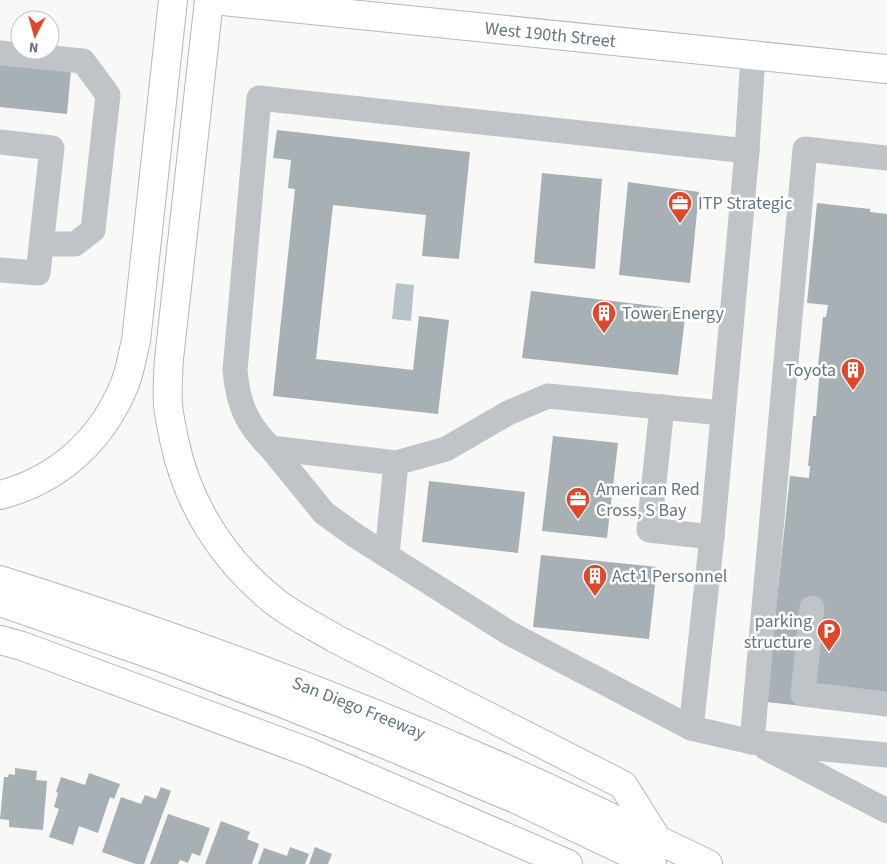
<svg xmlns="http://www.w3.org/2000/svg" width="887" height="864" viewBox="0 0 887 864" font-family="'Source Sans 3',sans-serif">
	<rect width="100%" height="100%" fill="#f8f8f6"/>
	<polygon fill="#b7c5c8" points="396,283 414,285 411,321 392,319"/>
	<g fill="#a6b0b5">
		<polygon points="0,57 71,70 67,114 0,107"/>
		<polygon points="277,130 470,152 459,259 422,256 426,215 333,205 316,359 413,370 419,316 449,320 438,414 273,396 295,189 288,188 291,160 273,158"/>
		<polygon points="542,173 602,179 595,269 534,263"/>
		<polygon points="628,182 699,192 690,283 619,275"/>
		<polygon points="817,203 870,209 870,212 887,214 887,715 766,702 790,476 809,478 810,466 808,466 813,416 816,416 820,367 818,366 823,317 826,317 828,305 807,303"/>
		<polygon points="531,291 686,310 678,375 522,358"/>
		<polygon points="553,436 618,443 607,538 542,531"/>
		<polygon points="429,481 525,492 518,553 422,542"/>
		<polygon points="541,555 657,567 649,639 533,627"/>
		<polygon points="15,768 37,771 36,780 47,781 43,830 9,827 9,820 0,819 4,777 8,777 9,774 15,775"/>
		<polygon points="89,773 120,784 114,799 110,797 98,833 79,826 73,845 49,837 59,809 54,807 58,793 56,792 61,777 85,785"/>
		<polygon points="161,787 171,791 144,864 136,864 102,852 121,797 141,804 145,795 156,799"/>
		<polygon points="168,814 210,828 200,856 192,853 188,863 180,860 178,864 150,864"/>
		<polygon points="221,821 250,832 247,839 259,844 252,864 205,864"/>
		<polygon points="290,847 309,854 305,864 258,864 264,848 287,856"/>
		<polygon points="315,847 332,854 328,864 309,864"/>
	</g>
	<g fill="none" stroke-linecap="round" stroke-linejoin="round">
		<defs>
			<g id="major">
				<path id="s1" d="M213,0l674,69"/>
			</g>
			<g id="highway">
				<path d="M209,0l-40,359c-1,15 -2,31 -1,46 1,11 4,23 6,34 13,65 49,121 100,162 19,15 42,26 62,38l287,146 34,54"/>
				<path d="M0,495c58,-15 101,-54 124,-109 6,-14 8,-30 12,-45l37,-341"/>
				<path id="s2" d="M0,580c172,54 342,117 506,189 68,30 135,63 202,95"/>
				<polyline points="0,602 159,657 279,702 370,738 518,800 652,864"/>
				<polyline points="0,640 22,646 311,753 568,864"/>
			</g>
		</defs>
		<use href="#major" stroke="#b3b9bc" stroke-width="30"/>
		<use href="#highway" stroke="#b3b8bb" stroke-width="30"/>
		<g stroke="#bfc4c8" stroke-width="25">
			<polyline points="0,53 83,61 108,95 93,230 75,244 42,244"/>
			<polyline points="0,142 52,148 38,273 0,270"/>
			<polyline points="662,407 649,530 712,537"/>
			<path d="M722,413l-174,-17 -40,17 -62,36 -50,14 -125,-15c-25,-24 -33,-44 -36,-78l24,-272 488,53"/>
			<polyline points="271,448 324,513 356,536 509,633 691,728 752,742 887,755"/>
			<polyline points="387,555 396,463"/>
			<polyline points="812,608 803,694 887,704"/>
			<polyline points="691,728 712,537 747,151 753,55"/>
			<polyline points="752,742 805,149 887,158"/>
			<polyline points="766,748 887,811"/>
		</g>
		<use href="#major" stroke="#fff" stroke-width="28"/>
		<use href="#highway" stroke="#fff" stroke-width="28"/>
	</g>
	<defs>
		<symbol id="office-pin" viewBox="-11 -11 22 30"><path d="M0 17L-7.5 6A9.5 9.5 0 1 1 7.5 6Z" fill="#e0482d" stroke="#fff"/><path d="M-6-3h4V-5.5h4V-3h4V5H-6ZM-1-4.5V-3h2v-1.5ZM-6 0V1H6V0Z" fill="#fff"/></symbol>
		<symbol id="building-pin" viewBox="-11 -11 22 30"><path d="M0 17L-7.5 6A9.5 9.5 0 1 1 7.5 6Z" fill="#e0482d" stroke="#fff"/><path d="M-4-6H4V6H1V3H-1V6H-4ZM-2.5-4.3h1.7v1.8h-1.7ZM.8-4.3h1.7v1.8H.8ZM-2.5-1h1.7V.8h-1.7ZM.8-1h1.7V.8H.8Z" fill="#fff"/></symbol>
		<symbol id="parking-pin" viewBox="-11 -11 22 30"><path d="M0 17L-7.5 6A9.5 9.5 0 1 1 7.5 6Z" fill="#e0482d" stroke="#fff"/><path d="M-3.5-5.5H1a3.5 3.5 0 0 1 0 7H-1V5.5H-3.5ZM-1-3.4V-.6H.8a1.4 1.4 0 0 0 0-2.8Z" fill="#fff"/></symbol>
	</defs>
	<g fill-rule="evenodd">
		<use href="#office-pin" x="666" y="189" width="28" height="38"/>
		<use href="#building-pin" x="590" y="299" width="28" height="38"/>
		<use href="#building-pin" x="839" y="356" width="28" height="38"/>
		<use href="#office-pin" x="564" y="485" width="28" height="38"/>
		<use href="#building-pin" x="581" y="562" width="28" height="38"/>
		<use href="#parking-pin" x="815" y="617" width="28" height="38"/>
	</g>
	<g text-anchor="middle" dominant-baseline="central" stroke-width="5" stroke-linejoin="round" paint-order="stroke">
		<g font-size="18" fill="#647680" stroke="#fff">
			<text stroke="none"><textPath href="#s1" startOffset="339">West 190th Street</textPath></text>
			<text stroke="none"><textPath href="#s2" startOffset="381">San Diego Freeway</textPath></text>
		</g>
		<g font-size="18" fill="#647680" stroke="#fff" text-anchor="start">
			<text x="698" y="203">ITP Strategic</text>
			<text x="622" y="313">Tower Energy</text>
			<text x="836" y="370" text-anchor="end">Toyota</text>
			<text x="596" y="489">American Red<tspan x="596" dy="21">Cross, S Bay</tspan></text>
			<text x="612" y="576">Act 1 Personnel</text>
			<text x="812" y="621" text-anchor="end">parking<tspan x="812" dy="21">structure</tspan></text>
		</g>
	</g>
	<g transform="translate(35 35) rotate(186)"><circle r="24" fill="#ffffff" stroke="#c1c8cc"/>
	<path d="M0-4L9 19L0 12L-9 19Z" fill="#e0482d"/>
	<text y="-8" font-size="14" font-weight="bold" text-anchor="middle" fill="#647680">N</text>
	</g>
</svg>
